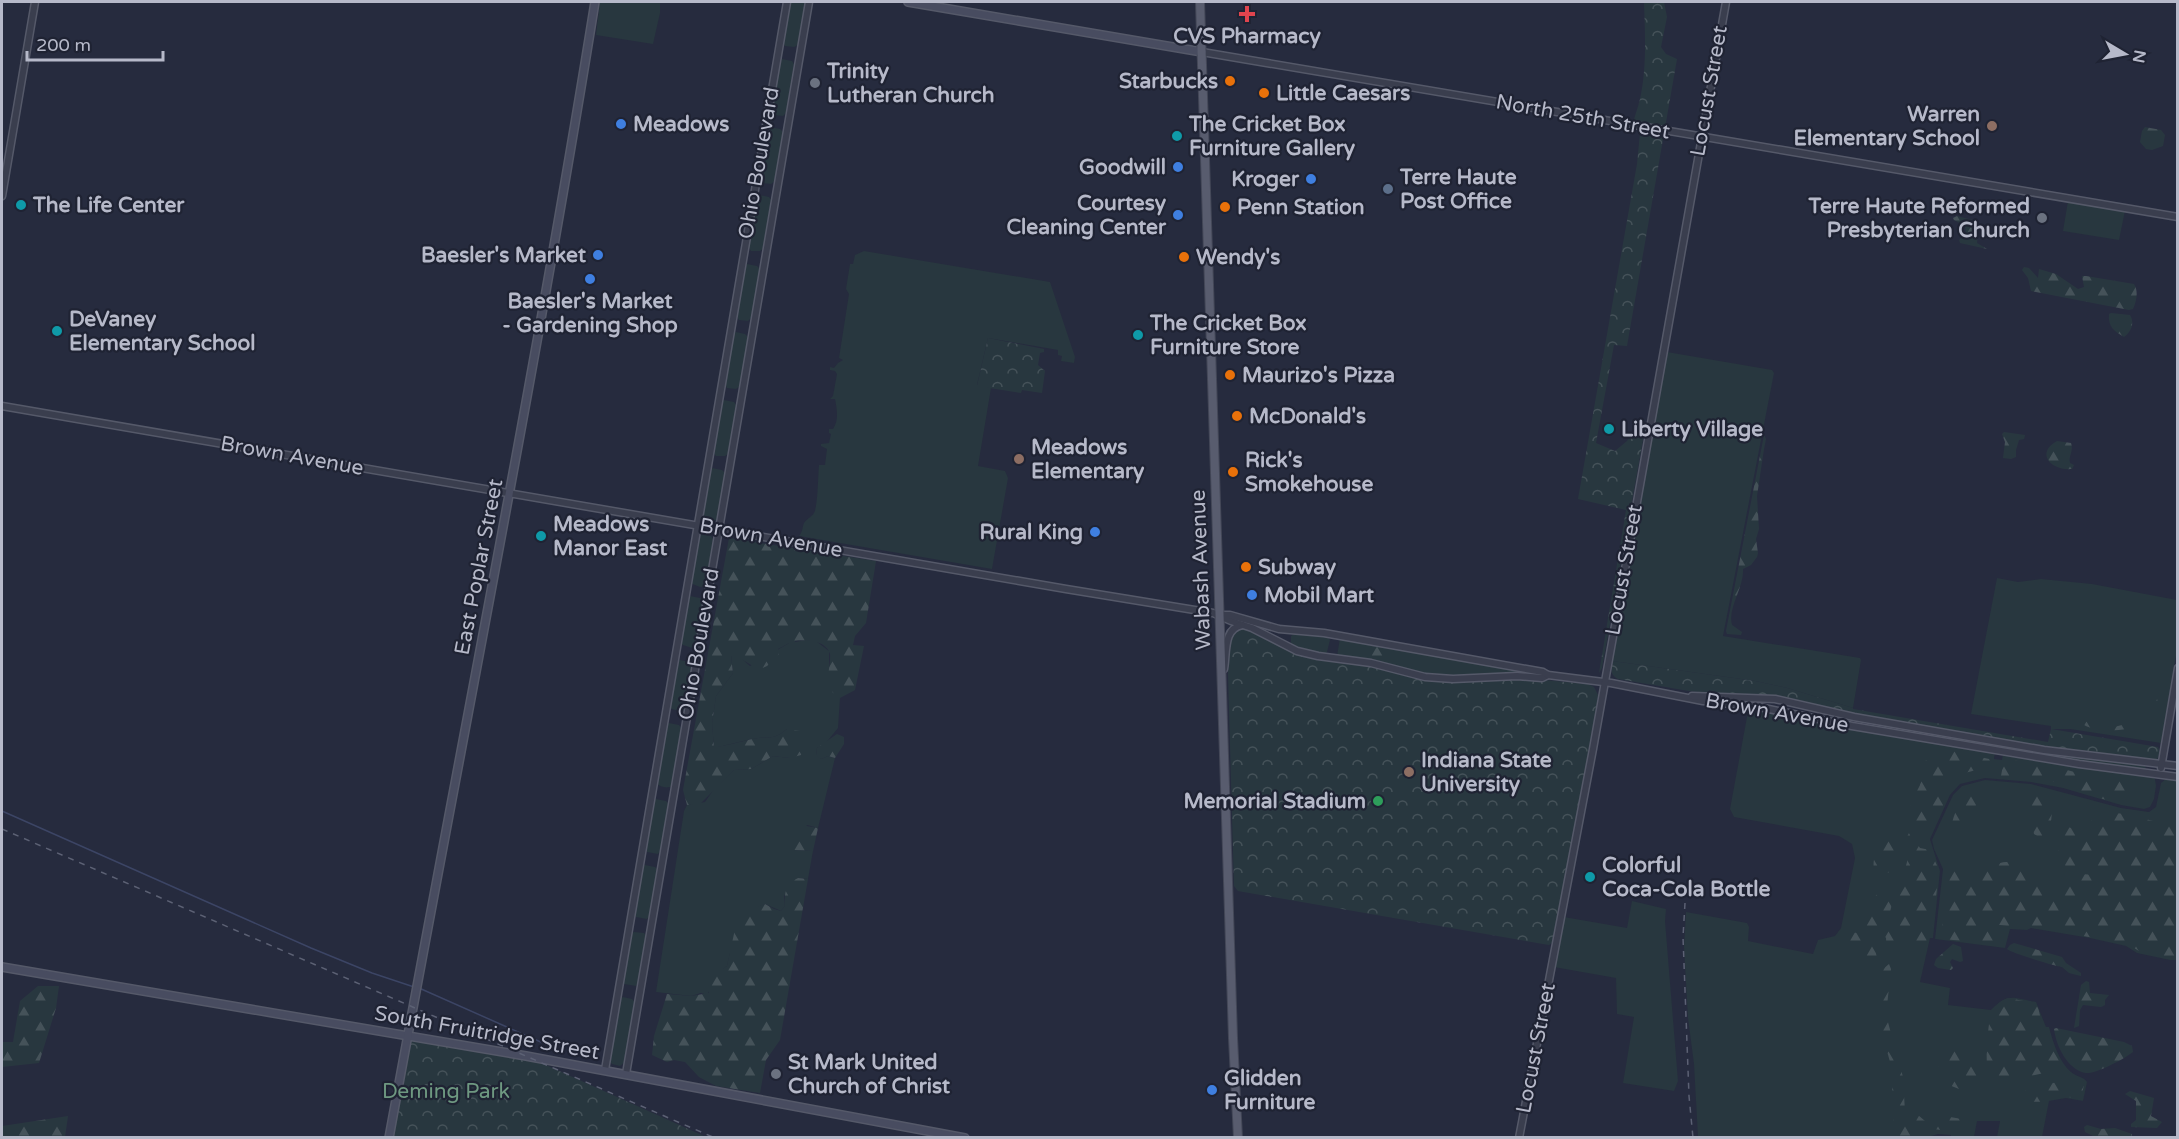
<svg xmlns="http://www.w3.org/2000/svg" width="2179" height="1139" viewBox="0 0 2179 1139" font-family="'Varela Round',sans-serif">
	<defs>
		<pattern id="forest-firs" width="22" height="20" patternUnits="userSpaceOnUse" patternTransform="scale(1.5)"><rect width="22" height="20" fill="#28373f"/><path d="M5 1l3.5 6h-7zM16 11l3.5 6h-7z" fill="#455259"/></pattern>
		<pattern id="park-crowns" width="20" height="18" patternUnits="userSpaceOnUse" patternTransform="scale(1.5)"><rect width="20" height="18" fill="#28373f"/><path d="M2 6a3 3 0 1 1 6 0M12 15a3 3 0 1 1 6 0" fill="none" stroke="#455259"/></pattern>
	</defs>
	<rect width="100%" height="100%" fill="#262b3e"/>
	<g fill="#28373f">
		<polygon points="600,2 660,2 660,13 653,44 596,35"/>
		<polygon points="789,2 805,2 798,45 794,47 785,46 782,41"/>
		<polygon points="782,59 792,61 794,64 786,113 783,116 774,115 771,110 779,61"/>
		<polygon points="770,127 780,129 783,132 775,181 771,184 762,183 759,178 767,129"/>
		<polygon points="759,195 769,197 771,200 763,249 760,251 751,251 748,246 756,197"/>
		<polygon points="2068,201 2125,211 2119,240 2063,231"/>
		<path d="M864,251l186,31 25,75 -1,6 -13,-2 1,-5 -4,-1v-5l-70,-12 -11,47 14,3 -13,78 27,5 3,7 -16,91 -193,-33c4,-5 3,-8 5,-13 2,-3 8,-7 10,-10 4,-7 4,-38 5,-48h6l2,-16 -6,-3v-2l8,-1 2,-9 -2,-1v-4h4c6,-9 4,-19 2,-30h-5l3,-3 4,-22 -2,-3 -5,-1v-3l4,1 4,-5 5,-3 -4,-2 10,-64 -3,-5 4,-25h3l2,-9z"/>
		<polygon points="747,264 757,266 760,269 751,318 748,321 739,320 736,315 744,266"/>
		<polygon points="736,332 745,334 748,337 740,386 736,389 727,388 724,383 733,334"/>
		<polygon points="1667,352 1772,370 1774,373 1723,636 1860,658 1861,660 1853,708 1787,688 1755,681 1612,661"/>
		<polygon points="724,400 734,402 736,405 728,454 725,456 716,456 712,451 721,402"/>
		<polygon points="712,468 722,470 725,473 717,520 712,521 701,517 709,470"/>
		<polygon points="701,534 711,536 713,539 706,586 700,587 690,583 698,536"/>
		<polygon points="1997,578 2018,582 2041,579 2092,584 2177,600 2177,650 2161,743 2070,729 2051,729 2051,726 1971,714"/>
		<polygon points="690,596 700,598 703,601 695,646 692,648 680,644 687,598"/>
		<polygon points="1294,634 1327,636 1330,640 1327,652 1323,655 1291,645 1291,636"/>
		<polygon points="1340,638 1545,675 1459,677 1421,674 1366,660 1337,656"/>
		<path d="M806,640l10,1 13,10v14l11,33 -2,30 -13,16 -8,4 -1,7 5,4 7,-3 7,2 -17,70 -11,-3 -13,25 19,1 -5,28 -10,-1 -14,18 1,10 -4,5 -16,-7 -7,3 -28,46 -3,13 -4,3 -16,26 -6,-2 -10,3 -35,-4 28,-181 3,-6 18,-3 9,-13 20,-19 17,-1 22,-13 17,2 -3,-29c-14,12 -19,7 -35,10 -13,3 -25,6 -38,9l-2,-24 4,-28 17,-23 -2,-18 9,2 10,9 39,-23z"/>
		<polygon points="680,660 690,662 692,665 684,710 682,712 669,708 677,662"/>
		<path d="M1753,709l242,43 -1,7 8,1 1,-7 148,23 4,3 1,7 -2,13 -4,8 -6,2 -23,-4 -58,-17 -32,-6 -46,-4 -25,6 -10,11 -20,44 10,32 -7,67h-3l-10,44 30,6 -2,17 43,5c17,-18 22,-12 45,-8l10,25h3c4,15 10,35 22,45 5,5 12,4 16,10l-4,19 -17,-3 -17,3 -7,36h-45l3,-16h-23l-3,16h-23v-2l-13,-1 -13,4 -227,-1 -4,-73 -6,-46 -4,-71 2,-35 61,11 2,4 -1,14 65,13 5,-14 17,-4 6,-8 14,-70 -3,-14 -13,-8 -105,-19 -4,-8 17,-92z"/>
		<path d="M669,723l10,2 2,3 -9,58c-5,3 -12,1 -16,-3l10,-58z"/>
		<polygon points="1940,734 2089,759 2144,765 2146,767 2144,769 2101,765 1939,738 1938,736"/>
		<polygon points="2167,778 2177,779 2177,960 2170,960 2137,953 2126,946 2090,938 2031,928 2027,930 2010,929 2005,948 1935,939 1943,869 1934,849 1932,840 1953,795 1962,786 1985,780 2031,784 2121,808 2149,812 2156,807 2161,783"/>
		<polygon points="656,799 666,801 669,804 661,850 658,854 647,852 645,848 653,801"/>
		<polygon points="645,865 655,867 658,870 650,916 647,919 636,917 634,914 642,867"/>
		<polygon points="1632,901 1666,909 1665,921 1678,1081 1674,1091 1623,1083 1634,1017 1617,1014 1616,978 1554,967 1564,917 1627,928"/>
		<polygon points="634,932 644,933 646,936 639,982 636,986 624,984 623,980 631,933"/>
		<polygon points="623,997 632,999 635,1002 625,1062 620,1066 612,1064 609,1061 620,999"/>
	</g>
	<g fill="url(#forest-firs)">
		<polygon points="2145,127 2161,130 2165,135 2163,146 2152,150 2146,149 2140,142 2142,131"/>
		<polygon points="1957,216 1977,221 1979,225 1977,243 1987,249 1960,243 1959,240 1966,233 1965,226 1954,220 1953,218"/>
		<path d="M2024,267l5,1 9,10 1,-9 17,5 22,15 6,-2 -2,-11h4l48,8c5,8 2,18 -1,25l-4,1 -98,-19 -3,-13 -6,-8z"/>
		<path d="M2111,313l19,2c5,8 1,17 -6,22 -10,-6 -16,-10 -15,-23z"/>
		<polygon points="2004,432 2025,435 2024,439 2019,440 2016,450 2016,457 2011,459 2003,458 2005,442 2002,434"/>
		<path d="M1764,435l2,4 -2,10 -7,47 2,33 -3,10 2,14 -1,4 -6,8 -8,4c1,19 -16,39 -11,56l10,7 -1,3 -14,-1 -1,-3z"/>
		<path d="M2057,441l14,2c3,8 -3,13 -1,20l4,2 -2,4c-21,2 -37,-16 -15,-28z"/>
		<path d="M729,538l147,23 -10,62 -11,13 -2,9 11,1 -9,44 -15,8 -13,-10c0,-8 4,-29 3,-34 -4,-14 -24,-14 -35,-13l-1,5 -5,-3 -11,6 1,5 -12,12 -7,3c-11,-3 -17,-12 -29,-13l2,17 -17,23 -4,28 2,23c13,-1 25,-5 38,-8 16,-3 21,2 35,-10l13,2 7,9 -6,15 -11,3 -17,-2 -22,13 -17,1 -34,34 -13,1 -4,-15z"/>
		<polygon points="1345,640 1407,652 1395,653 1379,660 1349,655 1353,653 1343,642"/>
		<path d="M2158,698h3c-1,33 -61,40 -80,25l3,-2 30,6 28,-7z"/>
		<polygon points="837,734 844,737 844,744 835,758 828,756 821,759 816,756 817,748"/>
		<polygon points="1944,749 1989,759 1990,761 2001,763 2001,767 1998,771 1976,770 1954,776 1944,766 1937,752"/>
		<path d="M1932,758l6,2 11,28c-3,13 -18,50 -30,53l-1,4 2,3 10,2 9,20 -7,63 -7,10 -2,1 -19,-6 -12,-16 5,-19 -1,-5 -3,2 -4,16c-10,3 -9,6 -12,15l-12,3 -7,-3 -1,-5c12,-19 18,-40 42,-42 3,-3 11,-31 11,-35 -1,-3 -3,-6 -4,-10l8,-16 -4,-18 10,-20 5,-24z"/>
		<polygon points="2009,760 2044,764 2086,775 2121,778 2139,783 2140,787 2132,800 2123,802 2110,801 2089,795 2062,783 2001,776 2003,765"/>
		<path d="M1974,791h6l2,5 -9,14 -4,14 -6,5 -11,-2c0,-13 11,-30 22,-36z"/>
		<path d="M2041,793c14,13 13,27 4,42l-6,2 -5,-3 -2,-8 -10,-13 2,-8 9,-6 1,-5z"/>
		<path d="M2104,812l22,2 31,8 11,-8 9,-2v145h-18l-17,-4 -14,-9 -95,-17 -12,1 -28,-4 13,10 -1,10 -4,2 -56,-7 -2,-2 -1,-32 8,-19 -4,-10 6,-9c11,-3 21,4 32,3 8,-2 14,-8 22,-8 38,-2 54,47 90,57l2,-2c-11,-3 -37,-20 -41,-32l12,-12 38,3 1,-4c-6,-1 -19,-7 -24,-6 -14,2 -19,3 -30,-10l5,-6 6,-2 8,6 1,-4 -8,-7 -3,-7 -8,-6 -2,-5c11,-3 15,5 25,3 11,-2 16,-12 26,-16z"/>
		<path d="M801,825l17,3 -5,23 -19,-1c-6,-6 -5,-13 -3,-20z"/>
		<path d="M1887,840l9,1 9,6c-3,11 -13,29 -26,28l-5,-4c-2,-12 2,-25 13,-31z"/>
		<path d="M798,878l10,1 -28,161 -14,20 -6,33 -44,-7 -17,-9 -14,-15 -11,-2 -7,2 -15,-7 2,-19 13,-42 24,2 18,-3c-1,-19 4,-17 18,-27l10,-46 6,-8 22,-8 9,5 7,2 4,-5c-1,-14 1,-22 13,-28z"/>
		<polygon points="1882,926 1894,929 1898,934 1897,948 1890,961 1887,959 1886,938 1880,930"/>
		<path d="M1852,932l24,5 2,3 -3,6 2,13 -3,2c-14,-3 -25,-9 -27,-25z"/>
		<path d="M2014,943l48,14 4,6 15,10v3l-12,-3 -7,-6c-4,0 -51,-14 -55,-18l3,-4z"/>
		<polygon points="1953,944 1961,947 1963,961 1960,962 1952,959 1950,962 1953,968 1951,970 1938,968 1934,965 1936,959"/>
		<path d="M1889,964l2,5 -5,46 17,62 2,35 5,3h8l7,6 -5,16h-24c-5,-24 -2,-50 -6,-75 -2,-9 -6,-18 -8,-27 -5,-22 -3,-44 1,-66z"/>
		<polygon points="2086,981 2089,982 2090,993 2109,995 2105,1000 2105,1005 2101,1007 2083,1005 2080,1010 2079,1026 2074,1028 2081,985"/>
		<polygon points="38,986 59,986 56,1008 39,1063 2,1067 2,1042 13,1042 20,1001"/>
		<path d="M2008,998l26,5 4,4 3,13 7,12 17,41c-7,1 -13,-1 -19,0 -13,1 -44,13 -55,5 -8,-6 -3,-54 0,-64 3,-7 9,-13 17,-16z"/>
		<path d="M2056,1028l68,14 8,4 1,6c-9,7 -37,22 -47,21 -19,-3 -30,-28 -32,-44z"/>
		<path d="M1960,1045c24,11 26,26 7,44h-8l-10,-4 -4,-14 -7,-5c3,-11 11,-18 22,-21z"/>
		<path d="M2077,1078l8,2 -4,19c-4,0 -10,-2 -15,-2 -16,1 -35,12 -48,-3l16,-7z"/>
		<polygon points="2130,1091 2154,1098 2151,1116 2162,1122 2157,1128 2131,1127 2131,1124 2136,1120 2136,1101 2125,1094"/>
		<polygon points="68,1116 65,1137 2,1137 2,1126"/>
		<polygon points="1950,1117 1962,1119 1966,1128 1962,1137 1958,1137 1953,1132 1934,1129 1932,1125"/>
		<polygon points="2087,1125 2101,1129 2115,1128 2132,1134 2132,1137 2095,1137 2085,1132 2084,1127"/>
	</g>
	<g fill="url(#park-crowns)">
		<path d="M1644,2h20l3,15 -6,30 5,7 11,5 -50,287 -13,-1 -18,98 19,8 12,-10 13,-18h6l-44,245 -3,5 27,-163 -48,-11 59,-335 3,-31 -7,-7c1,-10 5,-17 7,-27 7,-31 5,-66 4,-97z"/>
		<polygon points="988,338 1044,349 1044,352 1040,353 1038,365 1045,371 1042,393 1022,390 1021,393 977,386"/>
		<polygon points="1244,627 1288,649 1368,664 1411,676 1532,679 1589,684 1594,687 1598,695 1591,750 1553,942 1549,945 1238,891 1234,886 1228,674 1229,639 1232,631"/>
		<path d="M1612,661l143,20 32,7 66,20v1l195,33 3,-13 107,18 2,5 -2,6 -5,4 -65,-7 -227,-38 -61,-15 -111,-11 -71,-12c-8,-4 -7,-10 -6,-18z"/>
		<polygon points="407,1036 526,1056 706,1137 391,1138"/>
	</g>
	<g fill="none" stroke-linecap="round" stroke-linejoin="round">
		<g stroke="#3c4565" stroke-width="1.5">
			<polyline points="2,811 311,948 372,973 414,987"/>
			<polyline points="419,988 552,1047"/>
		</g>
		<defs>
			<g id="tertiary">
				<polyline points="1202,52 2178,217"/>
				<polyline points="2,196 35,2"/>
				<polyline points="2,406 1066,589 1213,613 1231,621 1252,628 1297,651 1318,656 1371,663 1425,677 1453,679 1517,676 1542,678 1548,675"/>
				<polyline points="1221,615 1230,615 1279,629 1324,633 1543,672 1548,675 1611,683 1703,701 1759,707 1852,726 2079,764 2178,777"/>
				<path d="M1224,669c3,-17 -1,-40 18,-44"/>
				<polyline points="1692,696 1775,699 1854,717 2044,750 2178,766"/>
				<polyline points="2161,768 2178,668"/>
				<polyline points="605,1070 787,2"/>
				<polyline points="626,1074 809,2"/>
				<polyline points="1519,1138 1593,749 1726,2"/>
			</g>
			<g id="secondary">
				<polyline points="908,2 1202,52"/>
				<polyline points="2,967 526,1056 965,1138"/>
				<path d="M389,1138c69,-379 145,-756 206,-1136"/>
			</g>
			<polyline id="primary" points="1200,2 1233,1038 1238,1138"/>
		</defs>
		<use href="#tertiary" stroke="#555969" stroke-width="9"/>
		<use href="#secondary" stroke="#555969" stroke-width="10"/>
		<use href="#primary" stroke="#434757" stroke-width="10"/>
		<use href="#tertiary" stroke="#3a3e4e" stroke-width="6"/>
		<use href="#secondary" stroke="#484c60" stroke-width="7"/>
		<use href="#primary" stroke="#585c6e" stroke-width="8"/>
		<g stroke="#5c6174" stroke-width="1.5" stroke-dasharray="6 6" stroke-linecap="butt">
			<polyline points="2,829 715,1138"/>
			<polyline points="1685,903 1683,937 1689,1096 1693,1138"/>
		</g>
	</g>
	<path fill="#e0444e" stroke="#1f2333" stroke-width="2" d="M1244 5h6v6h6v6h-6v6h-6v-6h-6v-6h6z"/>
	<g fill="#e8710a" stroke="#1f2333" stroke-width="2">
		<circle cx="1230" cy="81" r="6"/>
		<circle cx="1264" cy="93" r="6"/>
		<circle cx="1225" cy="207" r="6"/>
		<circle cx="1184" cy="257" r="6"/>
		<circle cx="1230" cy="375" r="6"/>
		<circle cx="1237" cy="416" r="6"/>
		<circle cx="1233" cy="472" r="6"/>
		<circle cx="1246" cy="567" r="6"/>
	</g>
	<g fill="#6b7280" stroke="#1f2333" stroke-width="2">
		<circle cx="815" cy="83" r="6"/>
		<circle cx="2042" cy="218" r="6"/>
		<circle cx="776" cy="1074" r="6"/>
	</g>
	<g fill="#3f7fe0" stroke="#1f2333" stroke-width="2">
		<circle cx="621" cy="124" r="6"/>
		<circle cx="1178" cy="167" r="6"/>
		<circle cx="1311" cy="179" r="6"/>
		<circle cx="1178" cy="215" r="6"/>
		<circle cx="598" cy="255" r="6"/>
		<circle cx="590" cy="279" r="6"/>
		<circle cx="1095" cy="532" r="6"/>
		<circle cx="1252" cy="595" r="6"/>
		<circle cx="1212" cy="1090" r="6"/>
	</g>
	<g fill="#8d6e63" stroke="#1f2333" stroke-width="2">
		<circle cx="1992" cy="126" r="6"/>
		<circle cx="1019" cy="459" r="6"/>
		<circle cx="1409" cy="772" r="6"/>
	</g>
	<g fill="#0f9aa8" stroke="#1f2333" stroke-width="2">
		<circle cx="1177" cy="136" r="6"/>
		<circle cx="21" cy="205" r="6"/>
		<circle cx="57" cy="331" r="6"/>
		<circle cx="1138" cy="335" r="6"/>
		<circle cx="1609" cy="429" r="6"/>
		<circle cx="541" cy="536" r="6"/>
		<circle cx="1590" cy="877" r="6"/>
	</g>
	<circle fill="#5c6f8a" stroke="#1f2333" stroke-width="2" cx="1388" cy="189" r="6"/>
	<circle fill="#2e9e5b" stroke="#1f2333" stroke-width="2" cx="1378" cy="801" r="6"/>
	<g text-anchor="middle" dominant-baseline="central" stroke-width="4.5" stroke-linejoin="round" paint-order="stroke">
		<g font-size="21" font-weight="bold" fill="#b6b9c9" stroke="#1f2333" text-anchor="start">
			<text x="1247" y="36" text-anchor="middle">CVS Pharmacy</text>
			<text x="827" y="71">Trinity<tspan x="827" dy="24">Lutheran Church</tspan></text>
			<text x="1218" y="81" text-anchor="end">Starbucks</text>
			<text x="1276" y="93">Little Caesars</text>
			<text x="1980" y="114" text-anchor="end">Warren<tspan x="1980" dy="24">Elementary School</tspan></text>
			<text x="633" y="124">Meadows</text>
			<text x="1189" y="124">The Cricket Box<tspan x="1189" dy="24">Furniture Gallery</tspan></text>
			<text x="1166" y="167" text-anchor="end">Goodwill</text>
			<text x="1400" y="177">Terre Haute<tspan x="1400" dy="24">Post Office</tspan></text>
			<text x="1299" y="179" text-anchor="end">Kroger</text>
			<text x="1166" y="203" text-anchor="end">Courtesy<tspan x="1166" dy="24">Cleaning Center</tspan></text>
			<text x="33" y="205">The Life Center</text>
			<text x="2030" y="206" text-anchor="end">Terre Haute Reformed<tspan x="2030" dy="24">Presbyterian Church</tspan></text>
			<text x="1237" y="207">Penn Station</text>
			<text x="586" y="255" text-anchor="end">Baesler's Market</text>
			<text x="1196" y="257">Wendy's</text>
			<text x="590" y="301" text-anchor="middle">Baesler's Market<tspan x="590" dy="24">- Gardening Shop</tspan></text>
			<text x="69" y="319">DeVaney<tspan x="69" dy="24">Elementary School</tspan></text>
			<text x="1150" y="323">The Cricket Box<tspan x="1150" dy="24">Furniture Store</tspan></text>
			<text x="1242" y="375">Maurizo's Pizza</text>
			<text x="1249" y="416">McDonald's</text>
			<text x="1621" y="429">Liberty Village</text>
			<text x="1031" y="447">Meadows<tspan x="1031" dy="24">Elementary</tspan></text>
			<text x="1245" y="460">Rick's<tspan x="1245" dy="24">Smokehouse</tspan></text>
			<text x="553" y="524">Meadows<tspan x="553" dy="24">Manor East</tspan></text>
			<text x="1083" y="532" text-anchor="end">Rural King</text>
			<text x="1258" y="567">Subway</text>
			<text x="1264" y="595">Mobil Mart</text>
			<text x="1421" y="760">Indiana State<tspan x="1421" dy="24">University</tspan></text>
			<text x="1366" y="801" text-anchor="end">Memorial Stadium</text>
			<text x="1602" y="865">Colorful<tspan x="1602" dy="24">Coca-Cola Bottle</tspan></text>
			<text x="788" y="1062">St Mark United<tspan x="788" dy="24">Church of Christ</tspan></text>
			<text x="1224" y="1078">Glidden<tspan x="1224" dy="24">Furniture</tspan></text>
		</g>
		<g font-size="21" fill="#b6b9c9" stroke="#1f2333">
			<text transform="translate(1709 91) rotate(-80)">Locust Street</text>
			<text transform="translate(1583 117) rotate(10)">North 25th Street</text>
			<text transform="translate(759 163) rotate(-80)">Ohio Boulevard</text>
			<text transform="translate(292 456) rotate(10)">Brown Avenue</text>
			<text transform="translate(771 538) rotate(10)">Brown Avenue</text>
			<text transform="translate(479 567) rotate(-79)">East Poplar Street</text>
			<text transform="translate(1201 570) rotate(-92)">Wabash Avenue</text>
			<text transform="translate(1624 570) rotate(-80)">Locust Street</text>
			<text transform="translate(699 644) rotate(-80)">Ohio Boulevard</text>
			<text transform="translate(1777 713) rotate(10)">Brown Avenue</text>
			<text transform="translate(487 1033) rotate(10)">South Fruitridge Street</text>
			<text transform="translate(1536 1048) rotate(-79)">Locust Street</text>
		</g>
		<g font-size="21" fill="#6e9881" stroke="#1f2333">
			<text x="446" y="1091">Deming Park</text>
		</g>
	</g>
	<rect width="2179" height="1139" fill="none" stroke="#b6b9c9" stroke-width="6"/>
	<g transform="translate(2125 54) rotate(100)" stroke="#1f2333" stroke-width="4.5" paint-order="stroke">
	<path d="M0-4.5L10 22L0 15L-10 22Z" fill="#b6b9c9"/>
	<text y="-9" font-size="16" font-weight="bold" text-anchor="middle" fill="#b6b9c9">N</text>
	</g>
	<path d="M27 51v9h136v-9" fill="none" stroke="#b6b9c9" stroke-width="3"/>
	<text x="36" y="51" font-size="18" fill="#b6b9c9" stroke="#1f2333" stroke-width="4.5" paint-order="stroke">200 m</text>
</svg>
